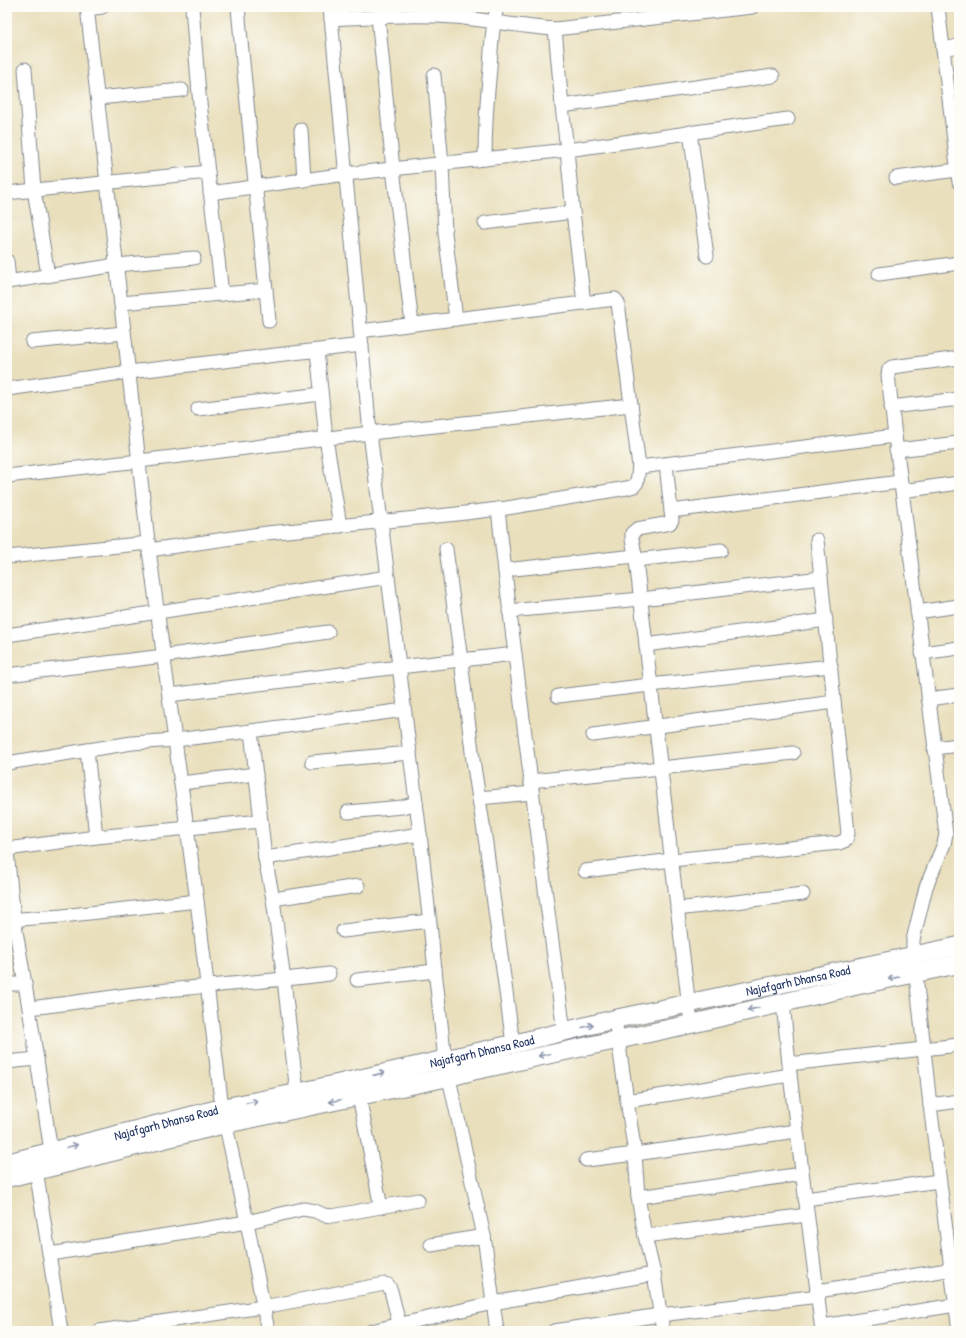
<svg xmlns="http://www.w3.org/2000/svg" width="966" height="1338" viewBox="0 0 966 1338" font-family="'Patrick Hand',sans-serif">
	<rect width="100%" height="100%" fill="#fdfcf7"/>
	<filter id="ink" filterUnits="userSpaceOnUse"><feTurbulence type="fractalNoise" baseFrequency=".025" numOctaves="2"/><feDisplacementMap in="SourceGraphic" scale="8" xChannelSelector="R" yChannelSelector="G"/><feConvolveMatrix kernelMatrix="1 2 1 2 8 2 1 2 1" color-interpolation-filters="sRGB"/></filter>
	<filter id="wash" filterUnits="userSpaceOnUse"><feTurbulence type="fractalNoise" baseFrequency=".012" numOctaves="4" result="noise"/><feDisplacementMap in="SourceGraphic" scale="16" xChannelSelector="R" yChannelSelector="G"/><feGaussianBlur stdDeviation="0.9" result="paint"/><feColorMatrix in="noise" values="0 0 0 0 0 0 0 0 0 0 0 0 0 0 0 0 0 1.4 0 .05"/><feComposite in="paint" operator="in"/></filter>
	<g filter="url(#wash)">
		<rect width="100%" height="100%" fill="#e9dfbc"/>
	</g>
	<g filter="url(#ink)">
		<g fill="none" stroke-linecap="round" stroke-linejoin="round">
			<defs>
				<g id="minor">
					<polyline points="87,7 149,550 197,901 222,1108 247,1222 268,1331"/>
					<polyline points="192,7 199,94 222,294"/>
					<path d="M238,7c9,105 21,209 31,314"/>
					<polyline points="330,7 370,433 420,834 445,1060 484,1236 497,1331"/>
					<polyline points="938,7 959,182"/>
					<polyline points="87,9 102,7"/>
					<polyline points="378,16 393,169 412,324"/>
					<path d="M331,19c41,-2 82,-5 123,-2 34,3 67,10 101,12l197,-22"/>
					<polyline points="555,29 562,106 773,76"/>
					<polyline points="943,49 959,46"/>
					<polyline points="25,69 34,190 48,275"/>
					<polyline points="434,75 442,164 445,233 456,319"/>
					<polyline points="98,98 182,90"/>
					<polyline points="562,106 567,150 788,119"/>
					<polyline points="301,130 304,180"/>
					<polyline points="690,132 707,256"/>
					<path d="M485,159c0,-30 2,-61 5,-91 1,-21 2,-41 7,-61"/>
					<polyline points="896,178 957,170"/>
					<polyline points="7,193 208,172"/>
					<polyline points="210,193 346,174 567,150 573,212 584,303"/>
					<polyline points="485,223 573,212"/>
					<polyline points="7,261 9,281"/>
					<polyline points="879,274 959,263"/>
					<polyline points="7,282 117,265 194,258"/>
					<polyline points="121,303 266,290"/>
					<polyline points="360,331 615,299 618,303 639,467 895,436 946,834 944,844 926,887 913,940 913,948 930,1105 959,1331"/>
					<polyline points="32,342 124,333"/>
					<polyline points="317,351 326,438 340,526"/>
					<polyline points="7,389 129,372 362,345"/>
					<polyline points="891,407 959,399"/>
					<polyline points="198,409 321,394"/>
					<polyline points="895,436 888,375 889,369 892,367 959,358"/>
					<polyline points="896,450 959,443"/>
					<polyline points="666,464 672,520 670,523 637,529 632,533 632,539 636,560 691,1024"/>
					<polyline points="7,476 139,461 370,433 631,405"/>
					<polyline points="902,491 959,483"/>
					<path d="M498,509c19,175 43,349 66,523"/>
					<polyline points="671,511 900,482"/>
					<polyline points="446,549 461,660 473,760 486,844 513,1044"/>
					<polyline points="149,550 267,533 457,514 507,508 627,488 634,486 637,482 639,467"/>
					<polyline points="7,557 149,543"/>
					<polyline points="636,560 721,550"/>
					<polyline points="505,570 635,556"/>
					<polyline points="509,611 641,599 821,578"/>
					<polyline points="917,612 959,606"/>
					<polyline points="7,635 388,577"/>
					<polyline points="646,645 826,620"/>
					<polyline points="922,653 959,648"/>
					<polyline points="7,675 164,656 328,632"/>
					<polyline points="169,695 399,667 515,654"/>
					<polyline points="558,696 650,685 831,666"/>
					<polyline points="928,699 959,695"/>
					<polyline points="251,731 265,858 273,899 284,980 297,1093"/>
					<polyline points="593,735 834,702"/>
					<polyline points="934,748 959,745"/>
					<polyline points="87,750 96,837"/>
					<polyline points="312,762 410,753"/>
					<polyline points="7,763 132,743 175,740 251,731 404,710"/>
					<polyline points="530,781 661,768 793,753"/>
					<polyline points="181,783 256,774"/>
					<polyline points="479,798 532,793"/>
					<polyline points="348,812 402,807 416,803"/>
					<polyline points="7,849 96,837 261,821"/>
					<polyline points="7,852 14,919 29,1008 51,1151"/>
					<polyline points="265,858 420,834"/>
					<polyline points="585,871 672,860 839,843 846,840 848,833 817,540"/>
					<polyline points="273,899 358,886"/>
					<polyline points="677,909 803,894"/>
					<polyline points="7,920 62,916 197,901"/>
					<polyline points="343,931 429,921"/>
					<polyline points="357,980 435,971"/>
					<polyline points="7,984 24,984"/>
					<polyline points="783,1002 790,1075 822,1331"/>
					<path d="M29,1008c47,-5 93,-13 139,-18 54,-6 108,-9 161,-16"/>
					<polyline points="615,1019 635,1154 638,1197 645,1236 654,1274 663,1331"/>
					<polyline points="7,1062 37,1059"/>
					<polyline points="789,1064 959,1045"/>
					<polyline points="359,1096 381,1207"/>
					<polyline points="627,1101 790,1075"/>
					<polyline points="930,1105 959,1101"/>
					<polyline points="586,1160 635,1154 796,1131"/>
					<polyline points="35,1163 61,1331"/>
					<polyline points="638,1197 802,1174"/>
					<polyline points="805,1199 939,1181"/>
					<polyline points="645,1236 807,1215"/>
					<polyline points="431,1245 484,1236"/>
					<polyline points="50,1254 247,1222 303,1209 315,1211 324,1215 332,1216 418,1200"/>
					<polyline points="818,1291 959,1268"/>
					<polyline points="822,1326 956,1305"/>
					<polyline points="99,1331 263,1307 385,1284 388,1285 391,1291 401,1331"/>
					<polyline points="371,1331 493,1303 654,1274"/>
					<polyline points="554,1331 660,1315 819,1296"/>
				</g>
				<g id="secondary">
					<path id="s1" d="M7,1163l215,-55 75,-15 216,-49 102,-25 344,-73"/>
					<polyline points="7,1178 225,1124 449,1077 472,1071 691,1024 859,985 959,964"/>
				</g>
			</defs>
			<use href="#minor" stroke="#82878d" stroke-width="15"/>
			<use href="#secondary" stroke="#82878d" stroke-width="20"/>
			<use href="#minor" stroke="#fff" stroke-width="13"/>
			<use href="#secondary" stroke="#fff" stroke-width="18"/>
		</g>
		<defs><path id="oneway-shaft" d="M-6 0H5M1.5-3L5.5 0L1.5 3" fill="none" stroke-width="1.6" stroke-linecap="round" stroke-linejoin="round"/></defs>
		<g stroke="#8d97ae">
			<use href="#oneway-shaft" transform="translate(894 978) rotate(169)"/>
			<use href="#oneway-shaft" transform="translate(753 1009) rotate(167)"/>
			<use href="#oneway-shaft" transform="translate(588 1026) rotate(-15)"/>
			<use href="#oneway-shaft" transform="translate(544 1055) rotate(168)"/>
			<use href="#oneway-shaft" transform="translate(379 1074) rotate(-13)"/>
			<use href="#oneway-shaft" transform="translate(335 1101) rotate(168)"/>
			<use href="#oneway-shaft" transform="translate(252 1102) rotate(-11)"/>
			<use href="#oneway-shaft" transform="translate(72 1146) rotate(-14)"/>
		</g>
	</g>
	<g text-anchor="middle" dominant-baseline="central" stroke-width="3" stroke-linejoin="round" paint-order="stroke">
		<g font-size="13" fill="#1b2f5e" stroke="#fdfcf7">
			<text stroke="none"><textPath href="#s1" startOffset="812">Najafgarh Dhansa Road</textPath></text>
			<text stroke="none"><textPath href="#s1" startOffset="488">Najafgarh Dhansa Road</textPath></text>
			<text stroke="none"><textPath href="#s1" startOffset="164">Najafgarh Dhansa Road</textPath></text>
		</g>
	</g>
	<rect width="966" height="1338" fill="none" stroke="#fdfcf7" stroke-width="24"/>
</svg>
